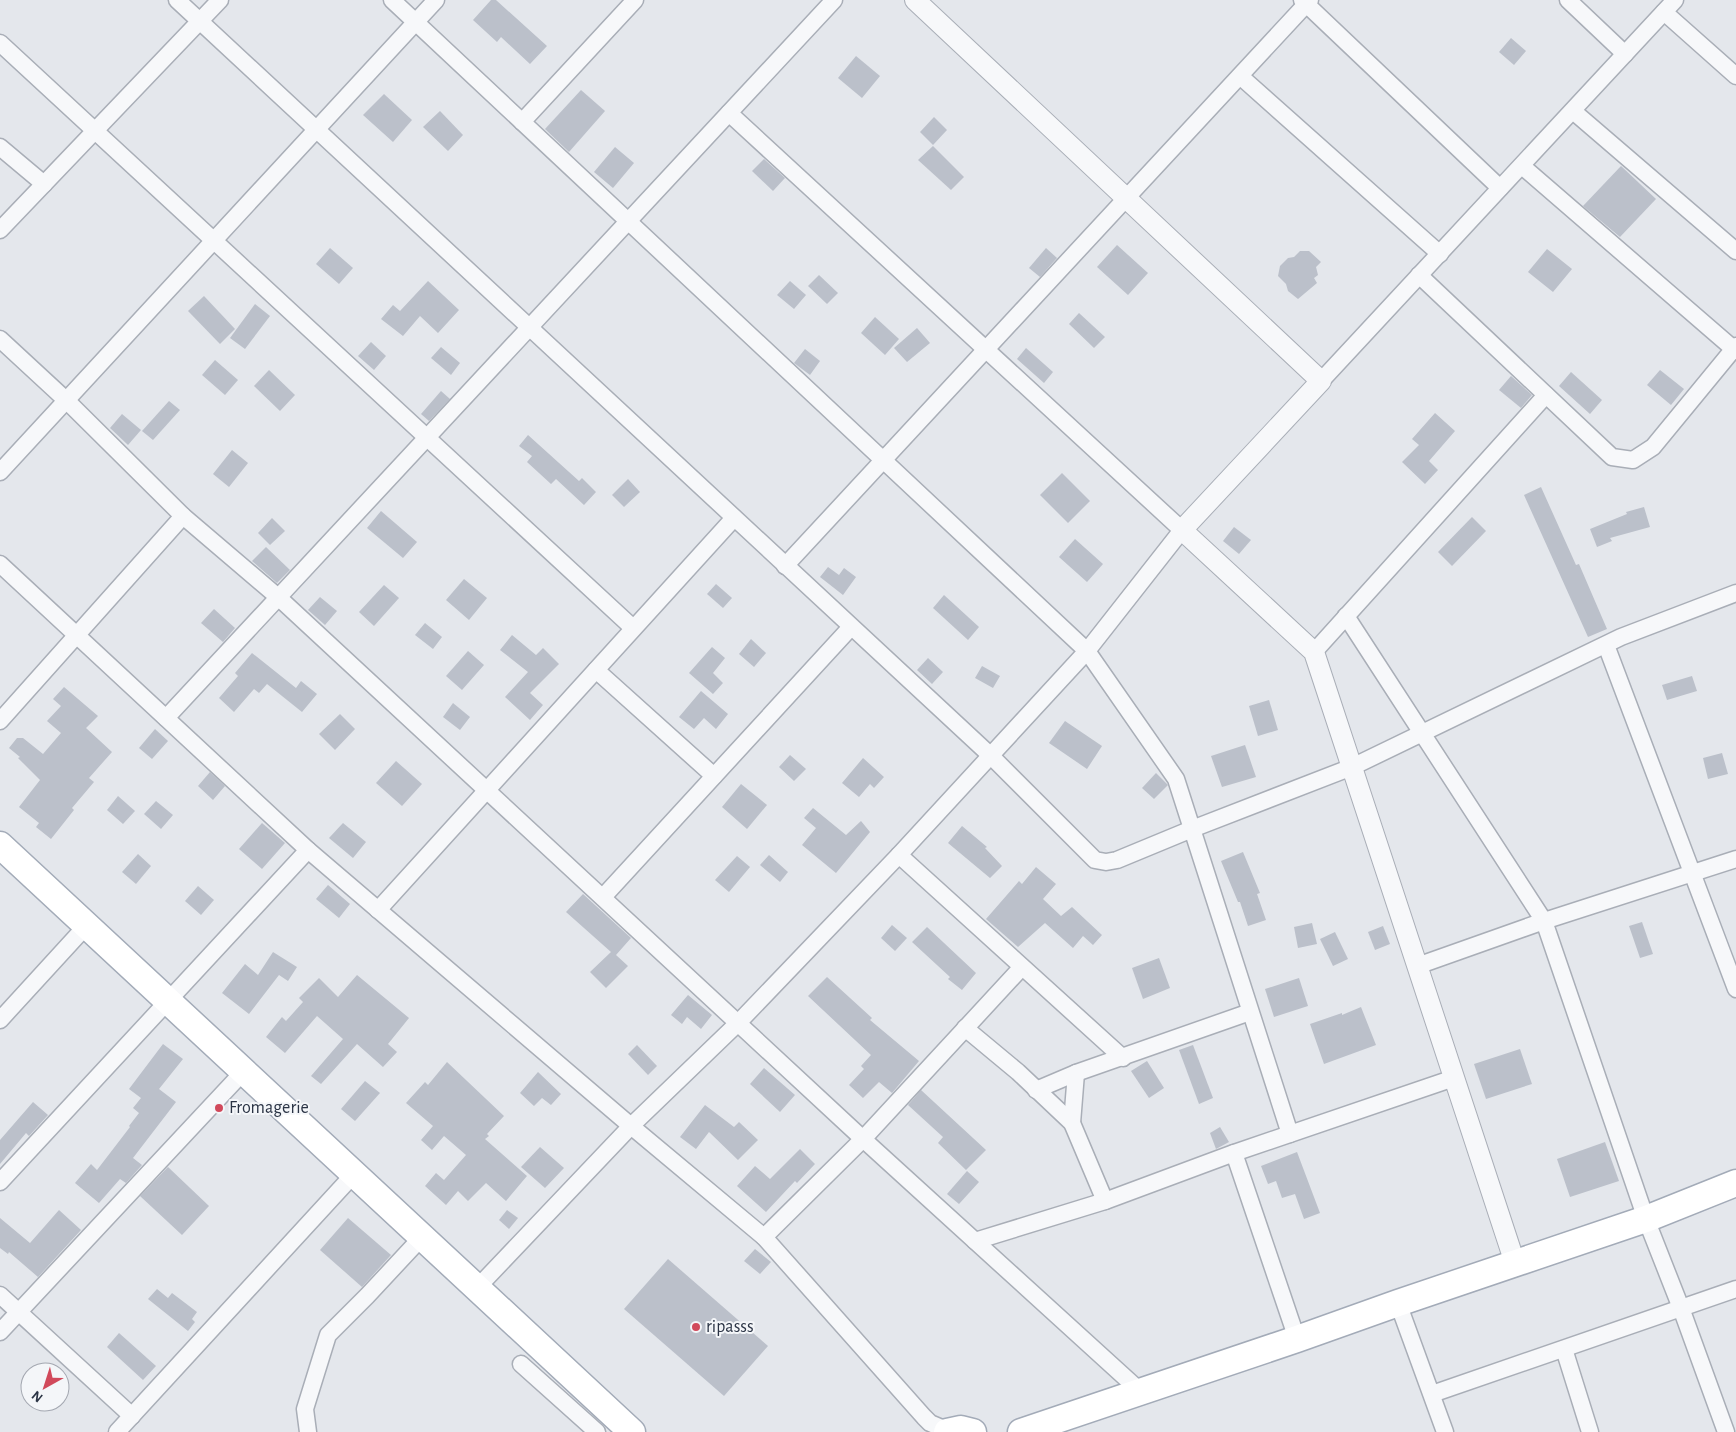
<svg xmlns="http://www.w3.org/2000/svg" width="1736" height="1432" viewBox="0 0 1736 1432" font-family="'Alegreya Sans',sans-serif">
	<rect width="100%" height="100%" fill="#e4e7ec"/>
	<g fill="#bbc0ca">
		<polygon points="491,0 496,0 547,46 530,64 501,37 497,42 473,20"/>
		<polygon points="1511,38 1526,51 1514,65 1499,52"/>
		<polygon points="856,56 880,76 862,98 838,78"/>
		<polygon points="581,90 605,111 569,152 545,129"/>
		<polygon points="384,94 412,120 393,142 363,115"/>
		<polygon points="440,111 463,135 448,151 423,127"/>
		<polygon points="934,117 947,130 933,145 920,132"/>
		<polygon points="933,146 964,177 951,190 918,160"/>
		<polygon points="615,147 634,163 613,188 594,172"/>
		<polygon points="764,159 785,178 773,191 752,171"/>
		<polygon points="1621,166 1656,199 1620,237 1583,206"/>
		<polygon points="1117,245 1148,273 1128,295 1097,267"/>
		<polygon points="330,248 353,268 339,284 316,264"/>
		<polygon points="1046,248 1057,258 1040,277 1029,268"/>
		<polygon points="1547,249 1572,269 1553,292 1528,272"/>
		<polygon points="1300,251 1309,251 1321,262 1316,267 1318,275 1314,278 1317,283 1298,299 1288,291 1286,284 1278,276 1280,266 1288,258 1294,257"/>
		<polygon points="819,275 838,293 827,304 808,286"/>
		<polygon points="428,281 459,310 438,333 420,316 403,336 381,319 393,305 400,311"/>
		<polygon points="790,281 806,295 794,309 777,295"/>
		<polygon points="204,296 235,329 220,344 188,311"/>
		<polygon points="255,304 270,316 245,349 230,338"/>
		<polygon points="1079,313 1105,337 1094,348 1069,324"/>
		<polygon points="875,317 899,339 885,355 861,333"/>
		<polygon points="917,328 930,343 907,362 894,348"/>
		<polygon points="371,342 386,356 374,370 358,356"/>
		<polygon points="441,347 460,363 451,375 431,358"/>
		<polygon points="1026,348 1053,372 1044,383 1017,359"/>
		<polygon points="805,349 820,361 810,375 794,363"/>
		<polygon points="215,360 238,380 225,395 202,375"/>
		<polygon points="269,370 295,395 280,411 254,386"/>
		<polygon points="1660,370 1684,389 1671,405 1647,385"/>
		<polygon points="1571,372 1602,400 1590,414 1559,386"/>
		<polygon points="1511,376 1532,395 1521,408 1499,390"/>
		<polygon points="441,391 450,399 429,421 421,414"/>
		<polygon points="169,401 180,410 153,440 142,431"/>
		<polygon points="1435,413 1455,431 1429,461 1438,470 1425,484 1402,462 1419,445 1412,439"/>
		<polygon points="122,414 141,430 128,445 110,428"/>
		<polygon points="528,435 579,481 582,478 596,492 584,505 556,479 551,484 527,462 532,456 519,446"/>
		<polygon points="232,450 248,463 229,487 213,474"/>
		<polygon points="1062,473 1090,501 1068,523 1040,495"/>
		<polygon points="628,479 640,492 624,507 612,495"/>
		<polygon points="1541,487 1576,565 1579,564 1607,629 1588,637 1524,495"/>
		<polygon points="1644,507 1650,527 1610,538 1612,541 1597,547 1590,529 1627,514 1626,512"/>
		<polygon points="381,511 417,542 403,558 367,528"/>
		<polygon points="1472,517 1486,531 1452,566 1438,552"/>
		<polygon points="272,518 285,531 270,545 258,533"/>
		<polygon points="1234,527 1251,540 1239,554 1223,541"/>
		<polygon points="1075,539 1103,564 1087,582 1059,557"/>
		<polygon points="266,547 290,570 277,583 252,561"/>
		<polygon points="828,567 839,575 844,568 856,577 843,595 820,577"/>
		<polygon points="464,579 487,598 469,620 446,600"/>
		<polygon points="716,584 732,598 723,608 707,594"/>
		<polygon points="384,585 399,598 374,626 359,612"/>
		<polygon points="944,595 979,627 968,640 933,608"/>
		<polygon points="320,597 337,611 325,625 308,610"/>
		<polygon points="214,609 235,628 223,642 201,623"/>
		<polygon points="425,623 442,637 433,649 415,635"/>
		<polygon points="512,635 536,655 543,648 559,664 530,693 543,705 530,720 505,697 528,672 500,650"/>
		<polygon points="751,639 766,653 754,667 739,654"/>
		<polygon points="712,647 725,658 713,673 723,683 713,694 689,673"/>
		<polygon points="468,651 484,665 462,690 446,676"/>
		<polygon points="252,653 296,688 301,681 317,694 302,712 267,684 259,693 254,689 234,712 219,698 238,676 235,673"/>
		<polygon points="928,658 943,672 932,684 917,670"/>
		<polygon points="982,666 1000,676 993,688 975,678"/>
		<polygon points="1692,676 1697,691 1667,700 1662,685"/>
		<polygon points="64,687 98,716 86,728 112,752 89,778 94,782 72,808 74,810 51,839 36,827 39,823 19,807 40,780 18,758 20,757 9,748 17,738 23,738 43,754 61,733 47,721 61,706 53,699"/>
		<polygon points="701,691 728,714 716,729 704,718 694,729 679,717"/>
		<polygon points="1269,700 1278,730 1258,736 1249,706"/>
		<polygon points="453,703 470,717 460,730 443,717"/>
		<polygon points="340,714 355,729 335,750 319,734"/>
		<polygon points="1065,721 1102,746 1087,769 1049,743"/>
		<polygon points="155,729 168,741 152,759 139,748"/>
		<polygon points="1245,745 1256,777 1222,787 1211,756"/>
		<polygon points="1722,753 1728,774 1708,779 1703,758"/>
		<polygon points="790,755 806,769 794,781 779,767"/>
		<polygon points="863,758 884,777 874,788 870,784 859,797 842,783"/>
		<polygon points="396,761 422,784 402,806 376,783"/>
		<polygon points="210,772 225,786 213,800 198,786"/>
		<polygon points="1156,773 1168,785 1154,799 1142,788"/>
		<polygon points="741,784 767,805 747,829 722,807"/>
		<polygon points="118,796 135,811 123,824 107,810"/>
		<polygon points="156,801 173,815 161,829 144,814"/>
		<polygon points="813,808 846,835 861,821 870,832 836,873 802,845 816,828 804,818"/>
		<polygon points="262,823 285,843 262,869 239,849"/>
		<polygon points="343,823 366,842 353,858 329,838"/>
		<polygon points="962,826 987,847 985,848 1002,866 990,878 948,843"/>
		<polygon points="1243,852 1260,893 1257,894 1266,920 1248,926 1240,902 1238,902 1221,861"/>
		<polygon points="138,854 151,866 136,884 122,872"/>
		<polygon points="769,855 788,872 780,882 760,865"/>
		<polygon points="737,856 750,867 729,892 715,880"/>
		<polygon points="1036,867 1056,884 1043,899 1061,916 1072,907 1102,935 1093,945 1083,936 1073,948 1045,923 1018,947 986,919 1019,881 1022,884"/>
		<polygon points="328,885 350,904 339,918 316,899"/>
		<polygon points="198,886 214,900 201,915 185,901"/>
		<polygon points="583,894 631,938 616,955 628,966 606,988 590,972 611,952 566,912"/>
		<polygon points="1642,922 1653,954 1640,958 1629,926"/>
		<polygon points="1312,923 1317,944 1298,948 1294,927"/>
		<polygon points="892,925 907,938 895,951 881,938"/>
		<polygon points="1383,926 1390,944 1375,950 1368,932"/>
		<polygon points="927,927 976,973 962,990 948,979 950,977 912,942"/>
		<polygon points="1335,932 1348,959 1333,966 1320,939"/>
		<polygon points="273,952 297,967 288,981 279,975 249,1014 222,993 245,964 258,975"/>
		<polygon points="1159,958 1170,988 1143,999 1132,968"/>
		<polygon points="357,975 409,1018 388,1044 397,1052 383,1067 357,1044 321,1084 311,1076 343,1039 317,1016 285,1053 266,1037 282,1017 286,1021 303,1002 299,998 319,978 338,997"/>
		<polygon points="827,977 872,1018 870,1020 919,1061 892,1093 879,1082 863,1098 849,1085 864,1069 861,1066 871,1055 808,996"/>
		<polygon points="1299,978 1308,1006 1274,1017 1265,989"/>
		<polygon points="688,995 712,1015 701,1029 687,1017 682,1024 671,1015"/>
		<polygon points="1361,1007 1376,1045 1324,1064 1310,1024 1342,1013 1342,1015"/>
		<polygon points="163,1044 183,1059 159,1089 176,1102 133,1158 142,1165 126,1183 120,1179 99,1203 75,1183 91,1164 97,1170 130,1127 129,1126 139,1113 133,1108 141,1098 129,1089"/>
		<polygon points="637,1045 657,1066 648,1075 628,1054"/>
		<polygon points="1193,1045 1213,1098 1199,1104 1179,1050"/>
		<polygon points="1520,1049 1532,1084 1486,1099 1474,1064"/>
		<polygon points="1147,1061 1164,1088 1149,1098 1131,1071"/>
		<polygon points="447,1062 504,1116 487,1134 489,1136 485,1139 527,1176 506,1201 486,1183 468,1201 458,1191 446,1205 425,1186 436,1173 444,1180 466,1155 444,1136 432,1150 421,1140 433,1126 406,1103 425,1082 428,1085"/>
		<polygon points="764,1068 795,1095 780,1112 750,1084"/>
		<polygon points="538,1072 561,1094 551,1105 542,1098 534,1106 520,1093"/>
		<polygon points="365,1081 380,1093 355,1121 341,1109"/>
		<polygon points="921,1090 986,1150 966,1170 938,1143 943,1137 908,1105"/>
		<polygon points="33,1102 48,1115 29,1136 26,1133 0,1164 0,1140"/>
		<polygon points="705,1105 734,1127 739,1122 758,1140 738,1160 709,1132 696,1149 680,1137"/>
		<polygon points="1220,1127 1229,1142 1216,1149 1210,1133"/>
		<polygon points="1605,1142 1619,1181 1570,1197 1557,1159"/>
		<polygon points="540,1147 564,1168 545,1188 521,1167"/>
		<polygon points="800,1149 815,1164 797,1183 795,1181 766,1212 737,1186 755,1166 770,1179"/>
		<polygon points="1297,1152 1320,1213 1304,1219 1295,1194 1282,1198 1276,1181 1268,1184 1261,1166"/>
		<polygon points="168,1167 209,1206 182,1235 140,1196"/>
		<polygon points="967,1171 979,1182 959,1204 947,1194"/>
		<polygon points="59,1210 81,1230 38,1277 9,1252 8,1254 0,1248 0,1218 30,1243"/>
		<polygon points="507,1210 518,1218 509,1229 499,1220"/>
		<polygon points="348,1218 391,1255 362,1287 320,1250"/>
		<polygon points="755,1249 771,1262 760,1274 744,1261"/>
		<polygon points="668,1259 768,1346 724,1396 624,1309"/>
		<polygon points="157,1289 168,1298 172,1293 197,1312 192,1319 195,1322 188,1331 148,1299"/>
		<polygon points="119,1333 156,1366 143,1380 107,1347"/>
	</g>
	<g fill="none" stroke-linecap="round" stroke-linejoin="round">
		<defs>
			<g id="minor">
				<polyline points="177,0 990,755 1095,860 1106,862 1117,860 1192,829 1352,767 1621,637 1736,593"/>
				<polyline points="392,0 1087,651 1176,779 1290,1134"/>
				<polyline points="1302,0 1500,188"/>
				<polyline points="1568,0 1625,54"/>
				<polyline points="1664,12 1736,76"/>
				<polyline points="0,43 633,628"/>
				<polyline points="1240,76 1440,254"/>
				<polyline points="1573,111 1736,251"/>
				<polyline points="522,122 635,0"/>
				<polyline points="0,147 44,184"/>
				<polyline points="1522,166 1736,351"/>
				<polyline points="0,230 220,0"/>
				<polyline points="1419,275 1612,457 1633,460 1653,447 1736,346"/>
				<polyline points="0,339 66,400 183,516 278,597 863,1139 1140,1391"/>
				<polyline points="1321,381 1675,0"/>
				<polyline points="0,472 436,0"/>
				<polyline points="0,564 308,850 631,1126 764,1237 924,1417 930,1423 949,1431"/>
				<polyline points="785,566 1310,0"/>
				<polyline points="1346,616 1544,921 1646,1219 1681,1308 1726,1432"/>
				<polyline points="1606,645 1736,989"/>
				<polyline points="1314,652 1546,395"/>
				<polyline points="596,670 714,776"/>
				<polyline points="166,718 834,0"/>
				<polyline points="0,721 183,516"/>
				<polyline points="899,855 1123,1058"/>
				<polyline points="603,897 851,627"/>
				<polyline points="378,910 734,518"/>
				<polyline points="1417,966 1544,921 1736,859"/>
				<polyline points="0,1020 87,925"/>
				<polyline points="965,1028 1018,1072 1072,1123 1105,1201"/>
				<polyline points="1036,1090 1076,1073 1250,1012"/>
				<polyline points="1072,1123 1076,1073"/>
				<polyline points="1234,1153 1297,1339"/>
				<polyline points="0,1182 308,850"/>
				<polyline points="764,1237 863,1139 1022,967"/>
				<polyline points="975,1241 1105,1201 1234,1153 1454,1078"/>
				<polyline points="478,1287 631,1126 738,1023 899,855 1087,651 1182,530 729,113"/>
				<polyline points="0,1295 132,1416"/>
				<polyline points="1398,1303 1445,1432"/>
				<polyline points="0,1332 244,1071"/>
				<polyline points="1564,1349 1590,1432"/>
				<polyline points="521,1364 597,1432"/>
				<polyline points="1432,1394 1736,1289"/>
				<polyline points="117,1432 354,1174"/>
				<polyline points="308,1432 305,1409 328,1335 367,1296 422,1237"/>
			</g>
			<polyline id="tertiary" points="915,0 1321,381 1182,530 1314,652 1515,1263"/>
			<g id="primary">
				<polyline points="0,845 632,1432"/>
				<polyline points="947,1432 961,1429 973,1432"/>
				<polyline points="1021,1432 1297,1339 1398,1303 1646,1219 1736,1183"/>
			</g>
		</defs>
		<use href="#minor" stroke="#a9aeb7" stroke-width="19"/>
		<use href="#tertiary" stroke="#a9aeb7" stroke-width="22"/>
		<use href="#primary" stroke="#a3abb8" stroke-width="29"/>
		<use href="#minor" stroke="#f7f8fa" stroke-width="16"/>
		<use href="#tertiary" stroke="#f7f8fa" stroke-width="20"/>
		<use href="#primary" stroke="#fff" stroke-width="26"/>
	</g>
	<g fill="#d1495b" stroke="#f4f6f9" stroke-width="2">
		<circle cx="219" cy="1108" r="5"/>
		<circle cx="696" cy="1327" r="5"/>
	</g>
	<g text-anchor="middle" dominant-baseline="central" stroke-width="4" stroke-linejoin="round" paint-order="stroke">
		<g font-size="18" fill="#2b3445" stroke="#f4f6f9" text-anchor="start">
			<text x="229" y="1108">Fromagerie</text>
			<text x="706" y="1327">ripasss</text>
		</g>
	</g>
	<g transform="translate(45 1387) rotate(219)"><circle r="24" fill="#f4f6f9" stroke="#a4a8b1"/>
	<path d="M0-4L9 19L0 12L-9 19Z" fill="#d1495b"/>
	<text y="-8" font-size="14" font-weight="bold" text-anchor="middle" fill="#2b3445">N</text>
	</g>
</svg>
